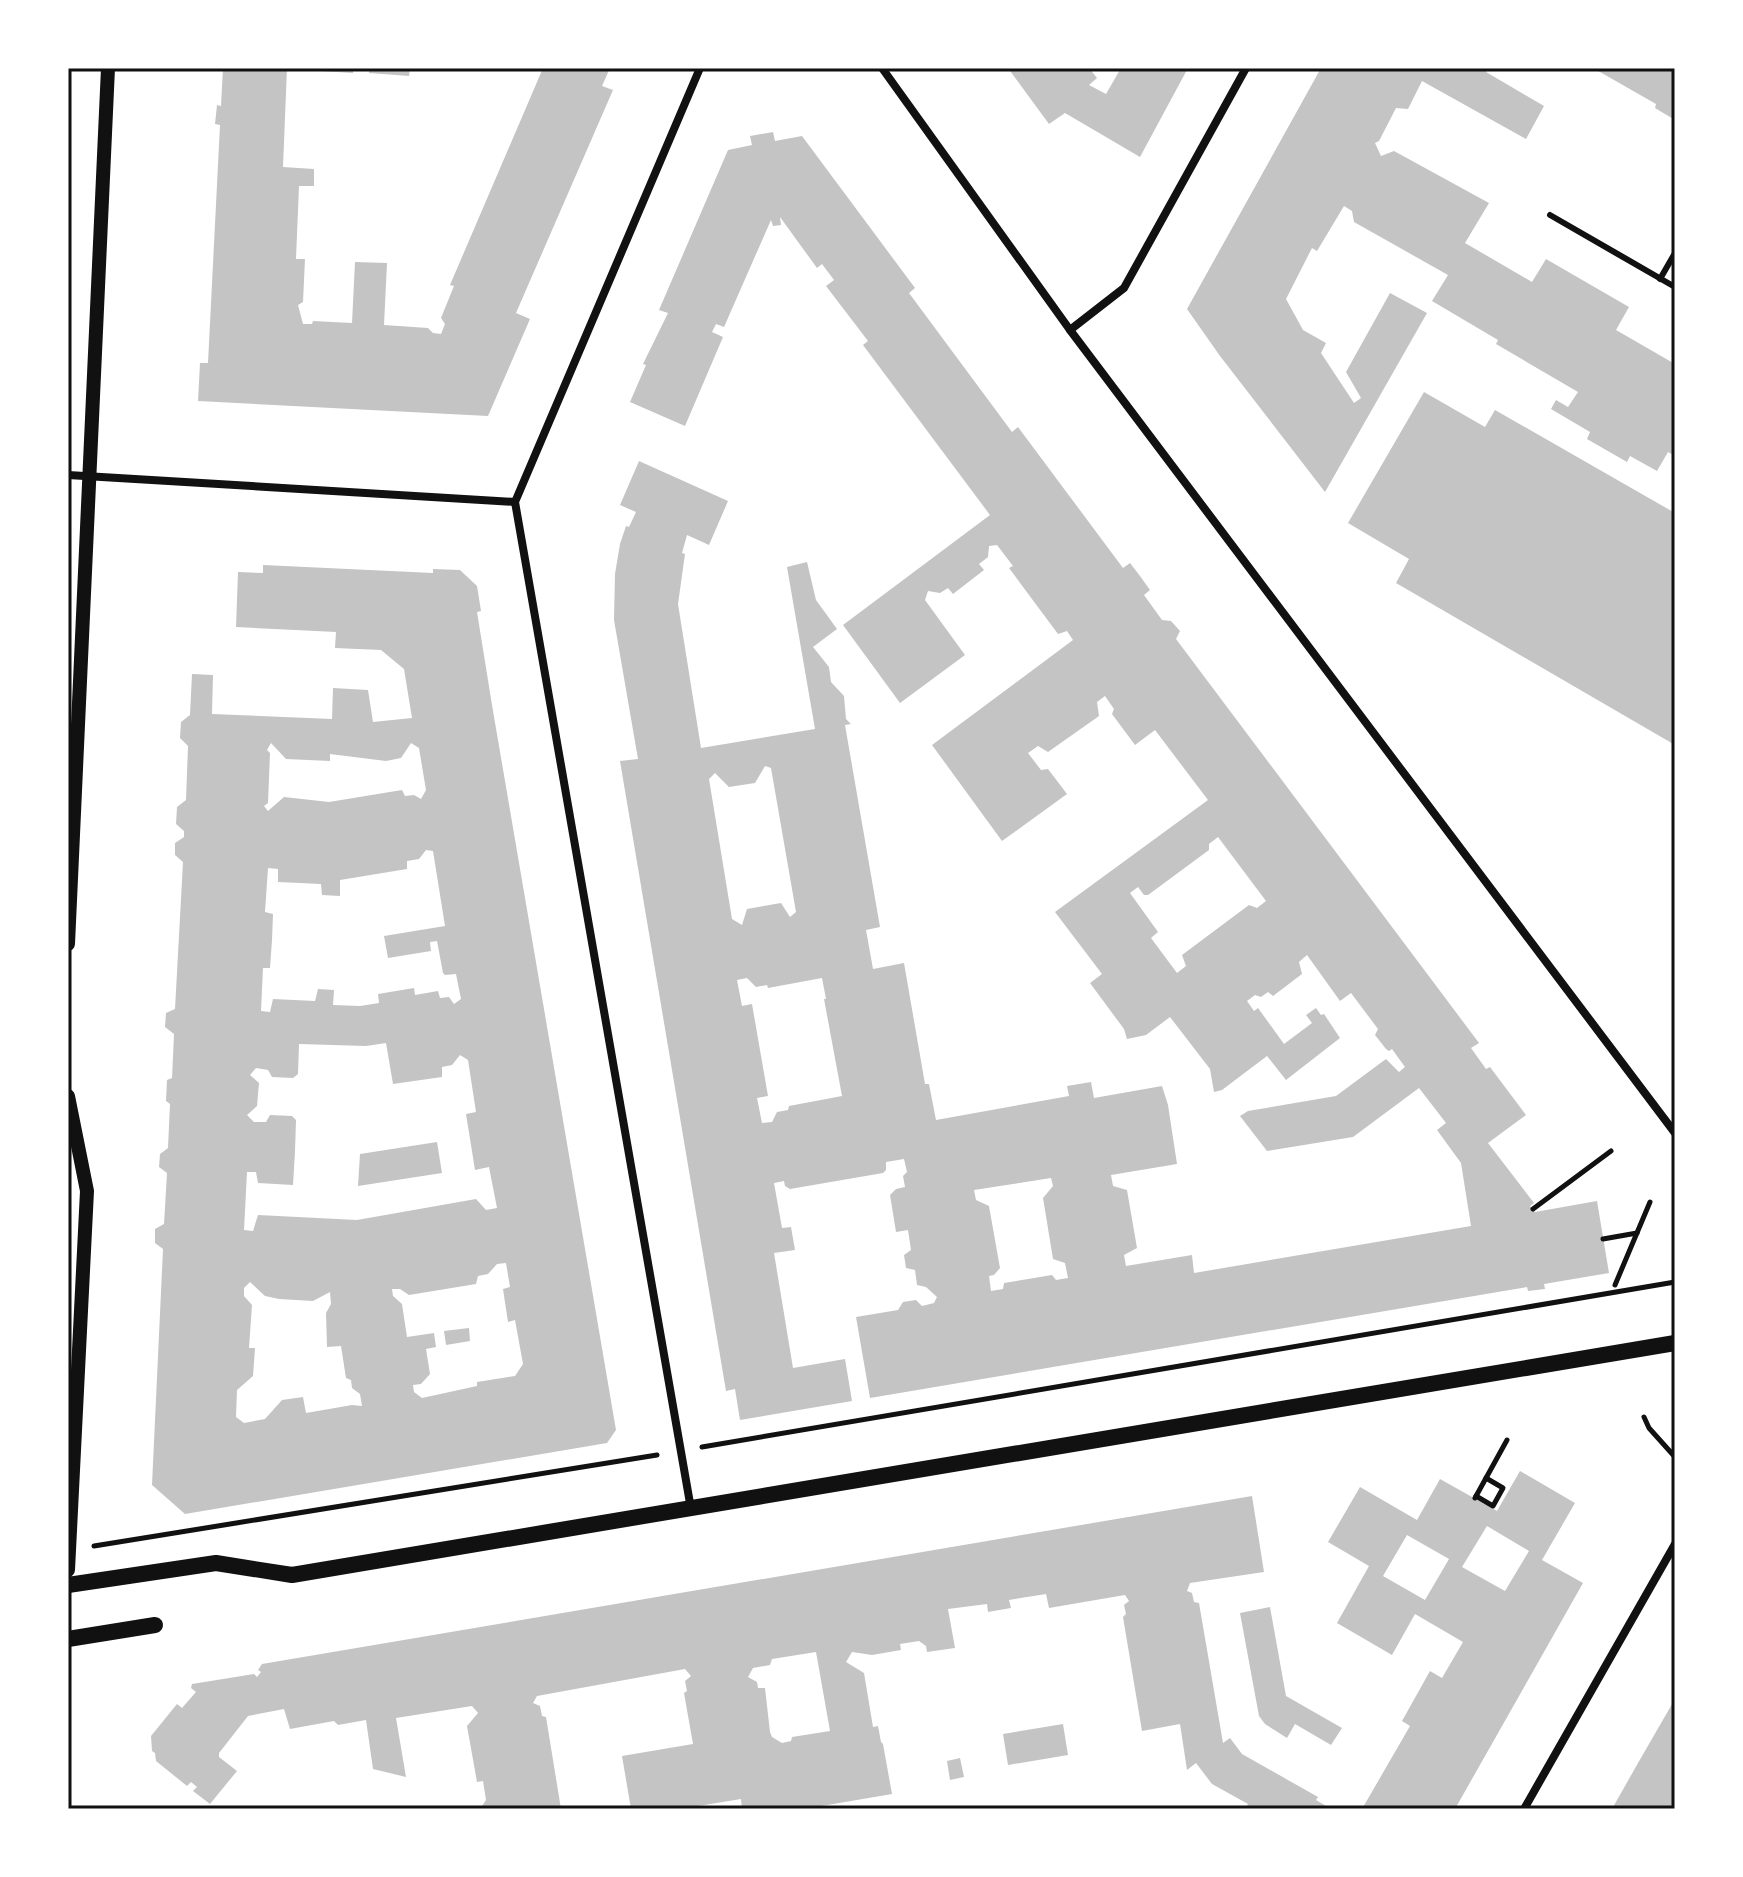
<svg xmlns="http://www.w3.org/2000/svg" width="1743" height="1877" viewBox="0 0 1743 1877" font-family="Ubuntu,sans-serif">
	<rect width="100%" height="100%" fill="#fff"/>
	<g fill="#c4c4c4" fill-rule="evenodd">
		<polygon points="223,68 287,68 283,167 314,169 314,186 299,186 296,259 305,259 303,302 298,305 303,324 312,324 313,321 352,323 355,262 387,263 384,325 428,328 433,333 441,334 445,324 441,318 454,286 450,285 543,68 610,68 602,86 613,90 516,313 530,319 488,416 198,401 200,363 208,363 220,125 215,124 217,105 221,106"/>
		<polygon points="303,68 353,68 353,73 303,70"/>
		<polygon points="369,68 410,68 409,76 369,73"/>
		<polygon points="1008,68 1089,68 1097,78 1089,85 1106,94 1121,68 1188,68 1140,157 1065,113 1049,124"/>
		<polygon points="1321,68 1489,68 1486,72 1544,106 1526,139 1422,81 1408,109 1396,108 1379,141 1375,143 1381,156 1394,151 1489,203 1465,243 1532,282 1546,259 1629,307 1616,330 1675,364 1675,456 1668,452 1657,471 1630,456 1627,462 1587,439 1590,432 1551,409 1556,400 1568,407 1578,392 1496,344 1498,340 1432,301 1448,275 1354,222 1352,211 1344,206 1317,251 1312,248 1286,299 1303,330 1326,343 1321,353 1354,403 1361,398 1346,372 1390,293 1427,313 1325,492 1220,356 1187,309"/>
		<polygon points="1593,68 1675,68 1675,120 1655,108 1656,104"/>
		<path d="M773,132l2,9 27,-5 113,152 -6,5 103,139 6,-5 105,141 7,-5 10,13 10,14 -6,5 18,25 9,1 9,10 -4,8 303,404 -8,5 15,21 4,-2 36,48 -38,28 46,60 -4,3 5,6 62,-11 12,72 -65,11 1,5 -17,2 -1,-4 -657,111 -14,-81 42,-7 5,-8 13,-2 6,6 12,-3 3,-6 -11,-10 -9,-2 -2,-15 -9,-2 -2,-13 7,-5 -3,-20 -12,2 -6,-37 6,-6 9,-2 -2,-11 4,-4 -3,-13 -18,3v8l-3,3 -93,16 -5,-3 -1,-5 -10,2 8,45 9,-1 4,23 -21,3 19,115 52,-9 7,42 -112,19 -5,-31 -9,2 -106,-630 18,-2 -24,-139 1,-46 5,-30 6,-18 3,1 7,-15 -16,-7 19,-44 89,40 -19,44 -22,-10 -5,18 3,1 -7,50 23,144 114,-19 -28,-162 20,-5 9,38 21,29 -24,18 16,20 2,15 13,14 2,23 5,5 -6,1 35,202 -14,3 7,39 31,-6 21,121h4l7,36 133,-24 -2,-10 24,-4 3,16 68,-12 6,19 9,59 -66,11 2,11 14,4 10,58 -13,7 2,11 66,-11 2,18 277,-47 -10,-63 -24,-33 9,-7 -27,-35 -66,49 -86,14 -27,-35 8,-5 88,-15 50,-37 13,13 6,-5 -13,-18 -3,2 -3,-2 -11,-14 3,-6 -27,-36 -11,8 -33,-46 -8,7 3,12 -29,22 -5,-4 -7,5 -6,-2 -8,6 7,10 4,-3 26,36 28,-21 -6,-8 10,-7 5,7 3,-1 16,24 -54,42 -19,-24 -45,34 -8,2 -4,-23 -40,-52 -24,18 -19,4 -3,-10 -34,-46 12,-9 -47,-62 153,-112 -53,-70 -20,15 -23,-31 2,-5 -9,-13 -8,6 2,14 -51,36 -10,-6 -10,7 13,17 7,-1 19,25 -65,47 -70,-96 141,-105 -6,-9 -9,3 -49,-66 4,-2 -16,-21 -8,1 -1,11 -9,7 5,6 -31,24 -5,-6 -8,5 -12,-2 -3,9 40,55 -65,48 -57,-78 147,-110 -127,-170 5,-4 -42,-55 8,-6 -12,-16 -5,4 -37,-51 1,8 -8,1 -2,-6 -47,107 -8,-3 -4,8 11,5 -38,89 -55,-24 16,-37 -3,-1 25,-51 -9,-3 69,-160 24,-5 -2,-9zM765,766l6,2 25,144 -6,5 -9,-14 -34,6 -5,16 -10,-6 -23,-140 6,-6 14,14 26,-4zM1218,837l48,64 -9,7 -8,-3 -67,50 4,11 -9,7 -26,-35 7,-6 -28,-39 8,-6 6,8h4l61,-45v-6zM747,978l9,9 11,-2 1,3 54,-10 4,21h-2l18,97 -53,10 -1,4 -11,2 -5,10 -10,1 -5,-25 11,-2 -16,-92 -10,2 -5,-26zM1051,1178l2,8 -10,12 10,61 12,4 3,15 -12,2 -4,-5 -48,8 -1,6 -12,2 -2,-15 5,-1 6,-7 -11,-62 -13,-6 -2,-10z"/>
		<polygon points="1424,392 1485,427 1495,410 1675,513 1675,745 1396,583 1409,559 1348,523"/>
		<path d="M263,565l170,8v-4l27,1 17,16 4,25 -4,1 15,93 124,725 -9,13 -422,71 -33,-29 11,-236 -8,-6v-14l9,-5 3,-51 -8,-6 1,-13 8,-6 2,-44 -4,-3 1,-21 5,-2 2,-44 -9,-7 1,-14 9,-4 8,-147 -8,-7v-12l9,-6v-6l-8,-7 1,-17 9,-7 2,-54 -8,-8 1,-16 9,-7 2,-41 21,1 -1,39 120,5 1,-31 35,2 5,32 39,-4 -8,-49 -23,-19 -46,-2 1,-16 -100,-5 2,-55 25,1zM271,743l15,16 44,2v-7l56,7 15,-3 10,-15 8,5 7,42 -5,9 -7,-4 -9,1 -3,-6 -73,12 -45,-5 -16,14 -4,-5 4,-3 2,-50 -3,-3zM426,850l7,1 12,75 -61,10 4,22 43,-7 -1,-9 7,-1 6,32 2,2 11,-1 5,25 -7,5 -5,-7 -9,1 -2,-7 -23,4 -1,-7 -36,6 1,9 -19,3 -27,-1 1,-15 -16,-1 -3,12 -42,-2 -3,13 -9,-1 2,-43h7l2,-28 1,-26 -8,-2 3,-44 10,1v13l43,2 1,11 18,1v-16l67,-11v-8l12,-2zM386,1043l7,41 49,-7v-10l10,-2 8,-10 8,5 8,52 -10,2 9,56 14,-3 8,41 -11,2 -10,-11 -119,21 -99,-5 -5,16 -9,-1 3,-58h9l2,11 35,2 2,-34 1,-31 -4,-4 -22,-1 -4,7h-12l-7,-7 10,-9 2,-23 -9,-8 6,-7 12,2 4,7 21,1 5,-4 1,-30 67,2zM506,1263l4,24 -7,2 5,33 7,-2 8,44 -8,12 -38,6v4l-55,12 -8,-6 -1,-7 8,-1 9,-10 -4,-25 10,-2 -2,-14 -27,4 -5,-33 -9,-8 -1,-7h8l9,6 67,-11 2,-8 10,-2 9,-10zM250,1282l15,14 14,3 34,2 17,-9 1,12 -5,9 1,34 14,-1 5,32 5,2 1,8 8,6 2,12 -10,-1 -46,8 -3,-16 -21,3 -17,19 -21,4 -8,-6 1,-27 16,-14 2,-28h-6l3,-43 -8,-9v-8z"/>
		<polygon points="437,1142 442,1173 358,1186 360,1154"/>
		<polygon points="469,1328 470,1341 446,1345 444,1331"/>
		<path d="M1520,1471l55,32 -33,57 41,23 -128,226h-93l48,-83 -8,-5 28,-50 12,7 21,-36 -48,-28 -23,41 -55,-32 32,-57 -41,-24 32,-55 57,33 23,-41 57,32zM1487,1526l42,25 -24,40 -43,-24zM1407,1535l42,24 -24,41 -42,-24z"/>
		<path d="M1252,1496l12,76 -74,11 -3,8 5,2 2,9 5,1 24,140 7,-5 12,16 76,43 -2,3 15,9h-86l3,-5 -36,-20 -16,-21 -9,7 -7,-46 -38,7 -19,-114 3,-3 -2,-9 5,-4 -4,-6 -76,13 -3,-14 -37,6 2,8 -23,4 -1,-8 -39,5 7,39 -28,4 -1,-6 -7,-5 -19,3 1,6 -29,5 -20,-3 -6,10 18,11 9,54 5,-1 3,16 2,2 9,50 -88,15h-62l-1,-10 -61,10h-49l-9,-53 71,-12 -9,-51 3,-2 -2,-10 6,-5 -6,-7 -148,27 -4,7 7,3 2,10 4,1 15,92h-81l6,-9 -3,-19 -6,1 -10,-56 11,-13 -6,-7 -76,12 10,59 -33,-8 -7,-49 -28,5 -4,-4 -44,8 -6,-20 -36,7 -29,37v4l18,14 -27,33 -17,-13 4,-4 -6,-5 -4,4 -31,-25 -1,-8 -3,-2 -1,-15 26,-32 5,4 14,-16 -5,-4 1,-4 62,-10 3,3 4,-5 -3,-2 4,-6zM816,1652l14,79 -38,6 -1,4 -9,2 -10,-6 -2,-5 -5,-44h-7l-1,-6 -9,-5 5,-9 17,-3 2,-6z"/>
		<polygon points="1270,1607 1286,1696 1342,1728 1331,1745 1295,1724 1287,1738 1265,1724 1259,1716 1240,1613"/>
		<polygon points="1675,1699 1675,1809 1612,1809 1638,1763"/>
		<polygon points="1063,1724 1068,1755 1008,1765 1003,1734"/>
		<polygon points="960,1758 964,1777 950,1780 947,1761"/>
	</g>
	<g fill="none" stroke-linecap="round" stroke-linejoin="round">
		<g stroke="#111" stroke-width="5">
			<polyline points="1533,1209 1611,1151"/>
			<polyline points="1603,1239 1637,1233"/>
			<polyline points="1615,1285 1650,1202"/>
			<polyline points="1644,1417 1649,1428 1675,1457"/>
			<polyline points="702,1447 1675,1282"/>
			<polyline points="1476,1496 1493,1506 1503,1488 1486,1478"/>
			<polyline points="1475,1498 1507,1440"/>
			<polyline points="94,1546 657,1455"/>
		</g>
		<g stroke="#111" stroke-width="6">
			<polyline points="1550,215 1675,287"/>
			<polyline points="1660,279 1675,253"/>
		</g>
		<g stroke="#111" stroke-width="8">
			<polyline points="882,68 1070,330 1675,1133"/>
			<polyline points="1070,330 1124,288 1246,68"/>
			<polyline points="68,475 515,502"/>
			<polyline points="691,1509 515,502 700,68"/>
			<polyline points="1524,1809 1675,1544"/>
		</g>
		<g stroke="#111" stroke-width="14">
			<polyline points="68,944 108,68"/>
			<polyline points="68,1096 87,1191 68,1570"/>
		</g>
		<g stroke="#111" stroke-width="16">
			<polyline points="68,1585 216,1563 292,1575 1675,1343"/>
			<polyline points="68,1639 155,1625"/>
		</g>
	</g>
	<rect width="1743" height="1877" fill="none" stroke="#ffffff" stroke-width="140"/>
	<rect x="70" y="70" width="1603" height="1737" fill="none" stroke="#111" stroke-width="3"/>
</svg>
